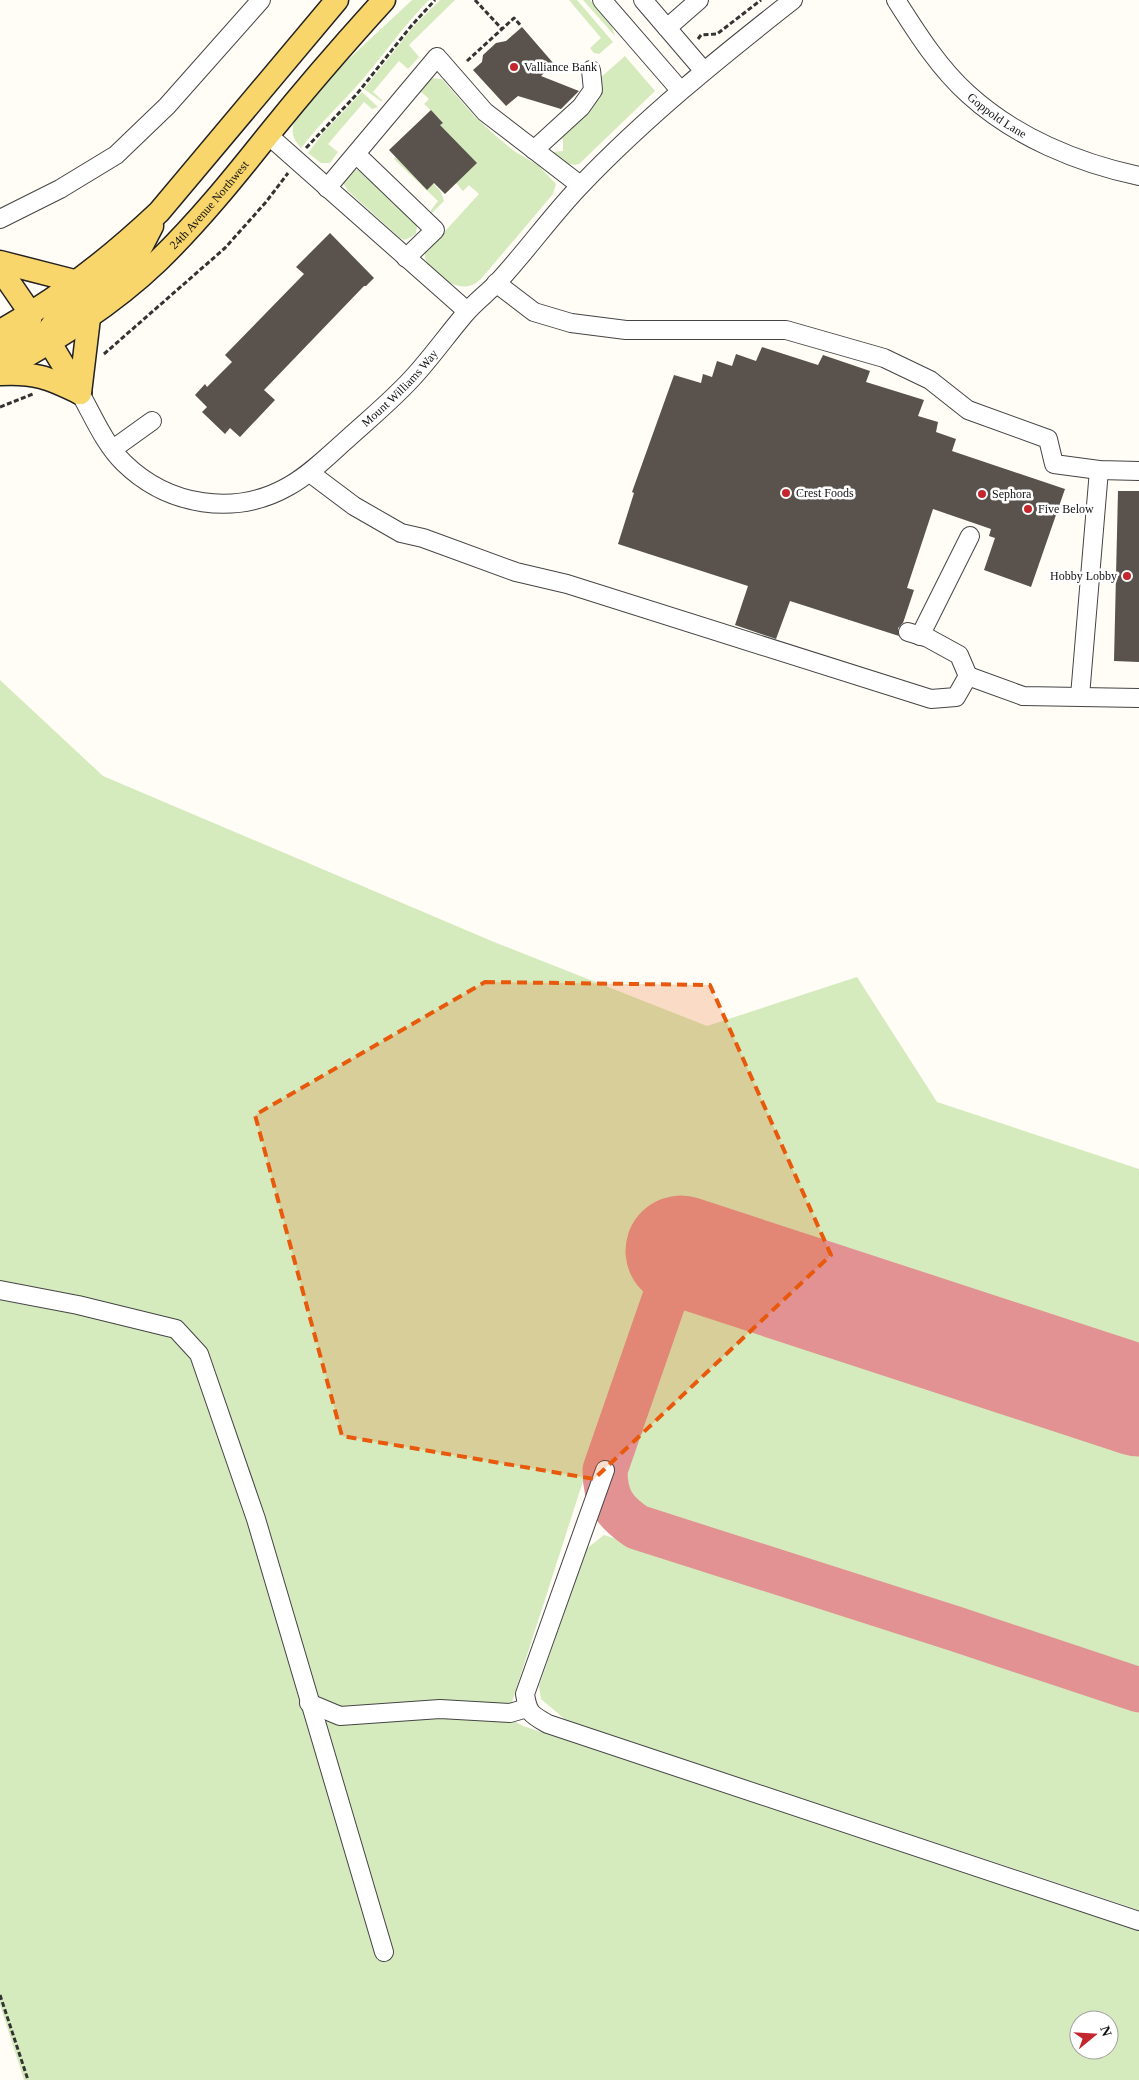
<svg xmlns="http://www.w3.org/2000/svg" width="1139" height="2080" viewBox="0 0 1139 2080" font-family="Georgia,serif">
	<rect width="100%" height="100%" fill="#fffdf5"/>
	<g fill="#d5ebbd" fill-rule="evenodd">
		<path d="M412,0h17c-25,25 -44,53 -67,80 -20,23 -43,44 -61,68 -9,-10 -11,-18 -5,-30l40,-47z"/>
		<polygon points="440,0 455,0 409,45 419,57 408,69 399,61 373,92 382,100 382,102 364,89 414,26"/>
		<polygon points="569,0 577,0 613,42 599,54 594,53 590,48 601,38"/>
		<polygon points="583,0 590,0 612,27 615,36"/>
		<path d="M625,56l30,35 -76,73c-12,3 -18,-5 -26,-12l10,-1v-12l-10,1 46,-61z"/>
		<path d="M431,78l11,1 34,39 20,18 18,15 24,14 18,19 -3,10 -72,85c-16,15 -32,5 -45,-7 -6,-6 -12,-10 -11,-19l54,-59 -10,-9 -6,6 -8,-9 -17,-56 4,-5 -18,-17 5,-5 -10,-9 7,-10z"/>
		<polygon points="362,92 378,107 372,109 364,102 328,144 338,152 330,163 321,163 308,153 323,133"/>
		<polygon points="395,157 426,185 431,181 441,192 444,201 431,214 431,210 438,201 394,159"/>
		<polygon points="352,170 358,170 417,226 416,234 405,240 400,238 348,191 343,182"/>
		<path d="M0,680l103,96 391,166 213,84 150,-49 80,125 202,67v193l-480,-158 -22,72 11,3 -137,426 -1,14 13,7 616,203v151h-1115l-24,-75zM1079,2020h30v30h-30z"/>
		<path d="M712,1301l427,140v234l-494,-163c-18,-9 -24,-15 -26,-37l48,-146c9,-19 25,-26 45,-28z"/>
		<polygon points="604,1535 653,1550 1139,1708 1139,1910 567,1721 541,1699 539,1686 586,1549"/>
	</g>
	<g fill="none" stroke-linecap="round" stroke-linejoin="round">
		<path stroke="#e29292" stroke-width="45" d="M681,1251l-76,219c0,29 9,41 32,57l319,102 183,61"/>
		<polyline stroke="#e29292" stroke-width="111" points="681,1251 1139,1401"/>
	</g>
	<g fill="#5a524d">
		<polygon points="522,27 554,64 541,76 579,91 561,109 518,96 506,106 473,70 482,62 483,55 496,43 506,41"/>
		<polygon points="431,110 443,123 440,125 477,163 445,194 434,183 427,190 389,150"/>
		<polygon points="330,233 374,278 366,286 364,286 264,390 275,400 240,437 230,428 225,434 202,412 207,407 195,395 205,384 207,387 232,362 225,355 304,274 296,267"/>
		<polygon points="762,347 818,365 823,355 870,371 866,382 924,400 918,416 938,422 936,432 956,439 952,451 1065,489 1031,587 984,570 995,538 989,536 991,529 933,509 907,588 914,590 903,623 898,628 899,636 790,601 776,639 735,625 748,586 618,544 634,493 632,492 674,375 701,383 703,374 712,377 717,361 732,366 736,354 756,361"/>
		<polygon points="1118,491 1139,491 1139,662 1114,661"/>
	</g>
	<g fill="none" stroke-linecap="round" stroke-linejoin="round">
		<defs>
			<g id="minor">
				<polyline points="602,0 680,90"/>
				<polyline points="643,0 703,70"/>
				<path id="s1" d="M896,0c21,33 43,68 72,94 47,43 110,69 171,82"/>
				<polyline points="667,28 699,0"/>
				<polyline points="268,135 467,311"/>
				<polyline points="534,150 581,107 593,90 591,70"/>
				<polyline points="356,154 435,230 406,258"/>
				<polyline points="327,188 437,57 485,112 580,185"/>
				<polyline points="0,219 60,189 116,155 167,106 261,0"/>
				<polyline points="496,283 534,312 571,323 626,330 786,330 884,358 930,380 968,410 1048,439 1054,464 1099,470 1139,471"/>
				<path id="s2" d="M80,393c13,23 25,52 44,70 44,43 111,54 165,23 21,-12 38,-29 56,-45 24,-22 50,-43 71,-67 17,-19 32,-40 49,-60 9,-11 21,-20 31,-30 30,-32 55,-68 85,-99 65,-68 138,-127 212,-185"/>
				<polyline points="113,449 152,421"/>
				<polyline points="310,473 354,506 401,533 423,538 516,572 567,584 931,699 956,697 968,676 959,655 928,638 908,632"/>
				<polyline points="920,636 970,536"/>
				<polyline points="968,676 1023,696 1139,698"/>
				<polyline points="1080,696 1099,470"/>
				<polyline points="0,1290 78,1305 176,1329 199,1354 256,1519 384,1952"/>
				<path d="M605,1470l-80,224c3,20 7,21 23,30l591,197"/>
				<polyline points="309,1703 340,1716 440,1709 510,1713 527,1708"/>
			</g>
			<g id="major">
				<polyline points="0,262 78,282"/>
				<polyline points="0,269 31,314 28,332 13,345 0,350"/>
				<path d="M0,331c59,-32 110,-73 159,-119l178,-212"/>
				<path id="s3" d="M0,371c57,-32 111,-65 158,-110 40,-39 75,-82 110,-126 37,-46 76,-91 116,-135"/>
				<path d="M0,374c35,-2 49,4 80,19"/>
				<polyline points="80,393 50,343 48,331 55,321 136,257 152,226"/>
				<polyline points="80,393 89,318"/>
			</g>
		</defs>
		<use href="#minor" stroke="#444" stroke-width="20"/>
		<use href="#major" stroke="#222" stroke-width="25"/>
		<g stroke="#333" stroke-width="3" stroke-dasharray="5 2.5" stroke-linecap="butt">
			<polyline points="475,0 502,29 514,18 521,26"/>
			<polyline points="698,39 701,35 717,34 761,0"/>
			<polyline points="467,61 502,29"/>
			<polyline points="306,148 356,95 412,25 435,0"/>
			<polyline points="104,354 225,248 266,202 288,173"/>
			<polyline points="0,407 33,394"/>
			<polyline points="0,1995 28,2080"/>
		</g>
		<use href="#minor" stroke="#fff" stroke-width="18"/>
		<use href="#major" stroke="#f9d66b" stroke-width="22"/>
	</g>
	<path fill="#e8590c" fill-opacity="0.2" stroke="#e8590c" stroke-width="4" stroke-dasharray="10 6" stroke-linejoin="round" d="M485,982l225,3 121,270 -237,224 -252,-43 -87,-321z"/>
	<g fill="#c4262e" stroke="#fff" stroke-width="2">
		<circle cx="514" cy="67" r="5"/>
		<circle cx="786" cy="493" r="5"/>
		<circle cx="982" cy="494" r="5"/>
		<circle cx="1028" cy="509" r="5"/>
		<circle cx="1127" cy="576" r="5"/>
	</g>
	<g text-anchor="middle" dominant-baseline="central" stroke-width="5" stroke-linejoin="round" paint-order="stroke">
		<g font-size="12" fill="#111" stroke="#fff" text-anchor="start">
			<text x="524" y="67">Valliance Bank</text>
			<text x="796" y="493">Crest Foods</text>
			<text x="992" y="494">Sephora</text>
			<text x="1038" y="509">Five Below</text>
			<text x="1117" y="576" text-anchor="end">Hobby Lobby</text>
		</g>
		<g font-size="12" fill="#111" stroke="#fff">
			<text stroke="none"><textPath href="#s1" startOffset="155">Goppold Lane</textPath></text>
			<text stroke="none"><textPath href="#s3" startOffset="269">24th Avenue Northwest</textPath></text>
			<text stroke="none"><textPath href="#s2" startOffset="410">Mount Williams Way</textPath></text>
		</g>
	</g>
	<g transform="translate(1094 2035) rotate(72)"><circle r="24" fill="#ffffff" stroke="#a0a0a0"/>
	<path d="M0-4L9 19L0 12L-9 19Z" fill="#c4262e"/>
	<text y="-8" font-size="14" font-weight="bold" text-anchor="middle" fill="#111111">N</text>
	</g>
</svg>
